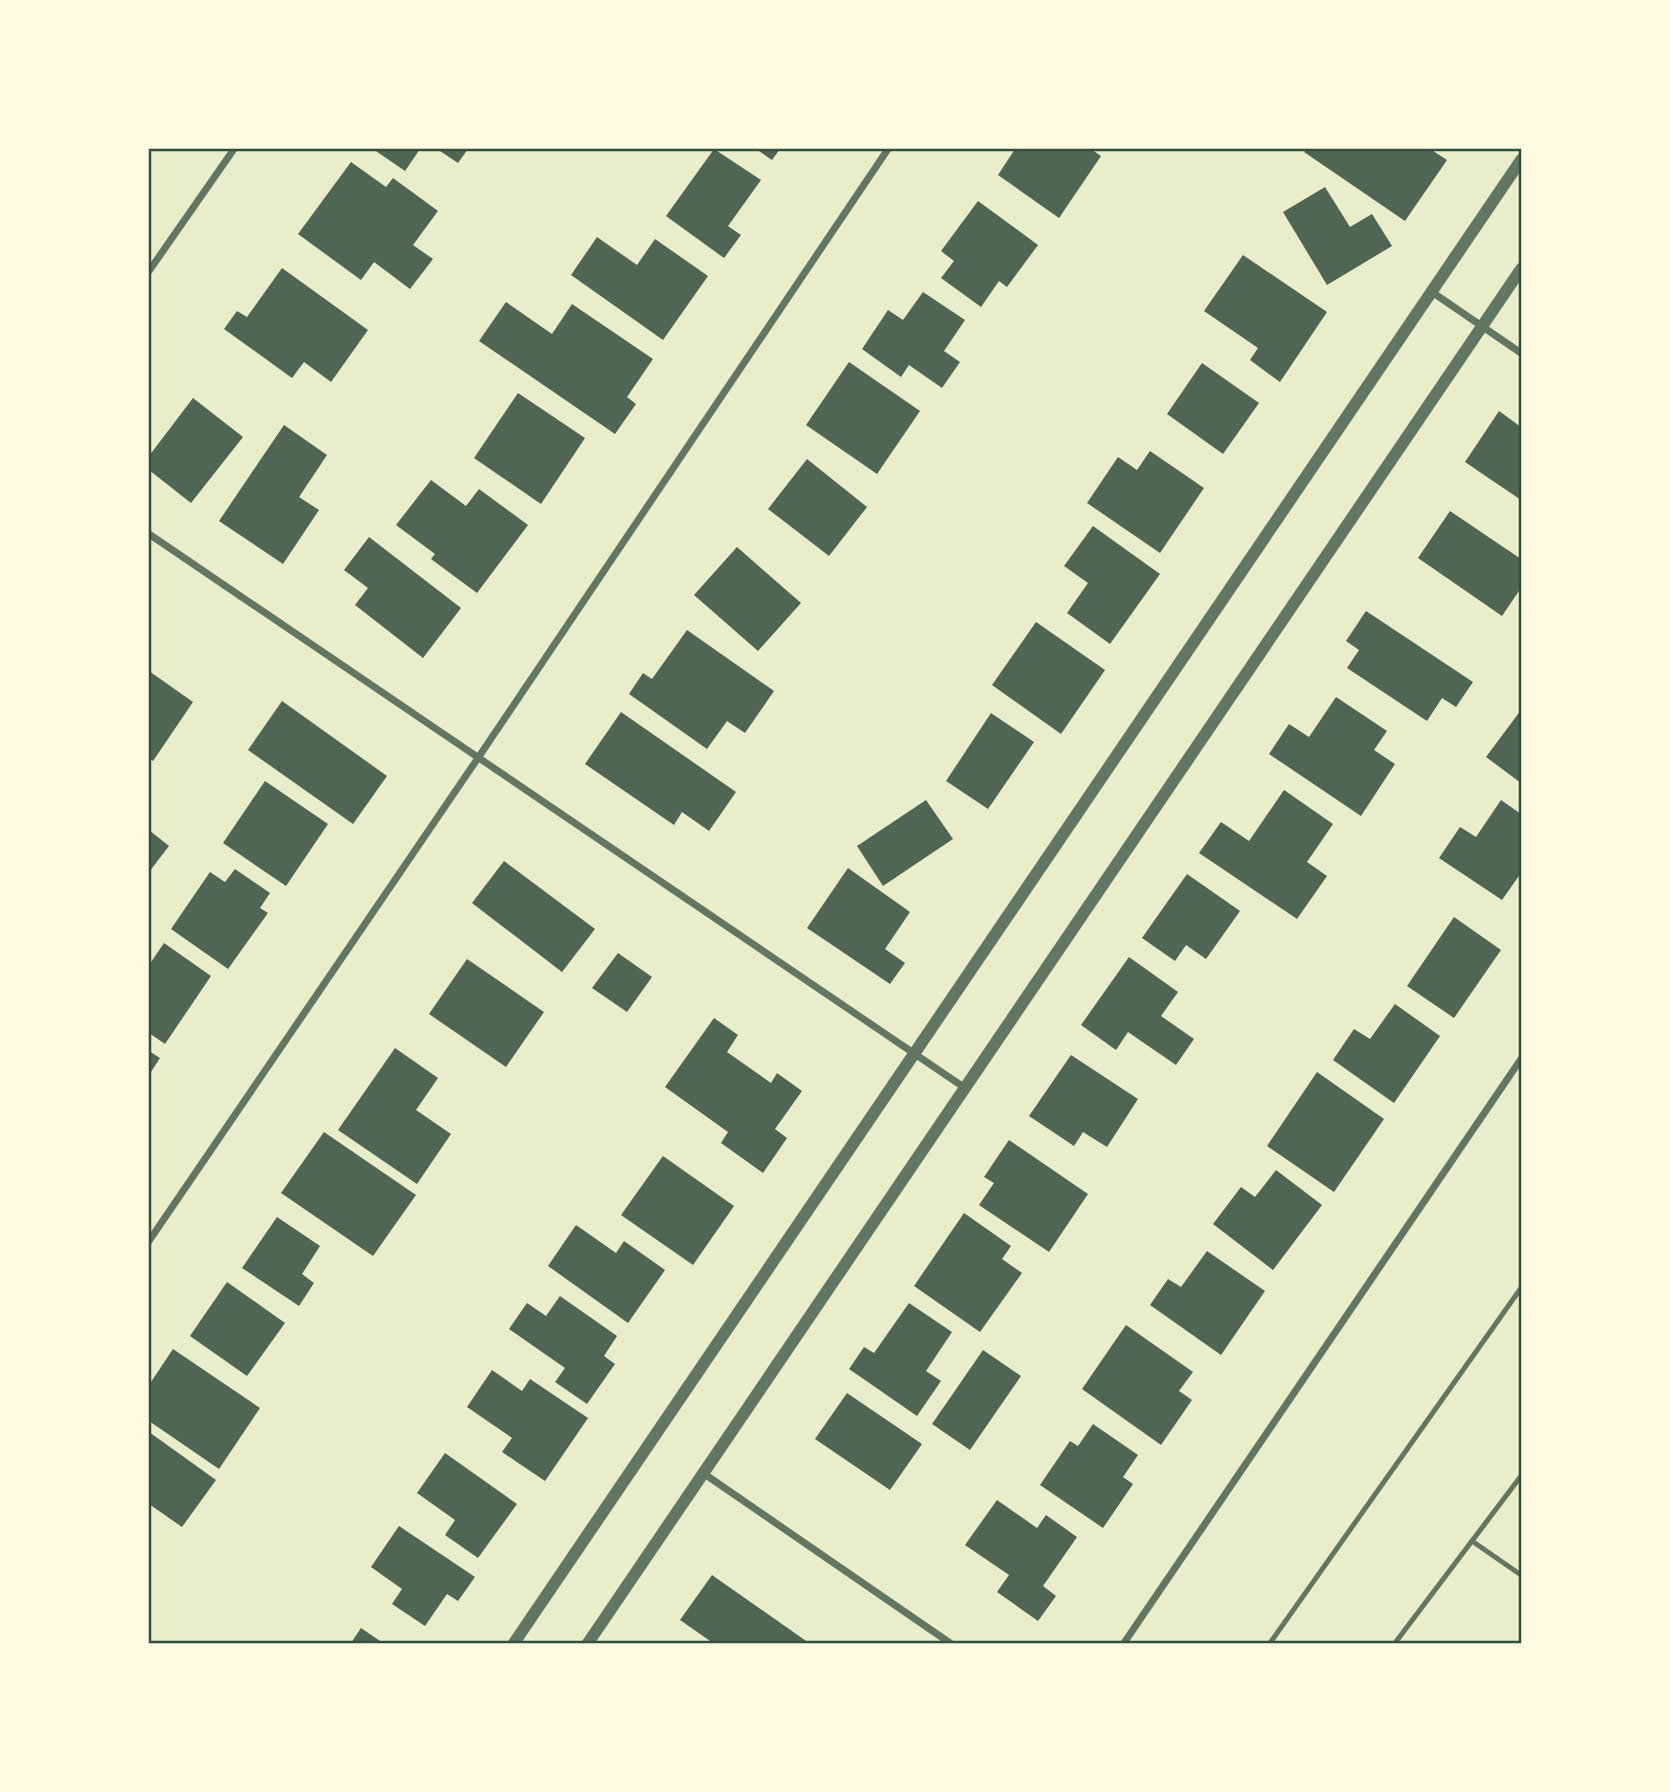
<svg xmlns="http://www.w3.org/2000/svg" width="1670" height="1792" viewBox="0 0 1670 1792" font-family="'Exo 2',sans-serif">
	<rect width="100%" height="100%" fill="#e9edc9"/>
	<g fill="#4f6655">
		<polygon points="373,149 420,149 405,171"/>
		<polygon points="437,149 468,149 458,163"/>
		<polygon points="714,149 761,180 728,226 741,235 724,258 666,216"/>
		<polygon points="756,149 780,149 772,160"/>
		<polygon points="1015,149 1091,149 1101,156 1059,218 998,175"/>
		<polygon points="1307,149 1430,149 1447,160 1405,221 1304,152"/>
		<polygon points="351,162 386,187 393,178 438,211 413,245 433,259 410,289 374,262 361,280 298,234"/>
		<polygon points="1325,187 1350,227 1372,214 1392,246 1327,285 1283,212"/>
		<polygon points="978,201 1038,245 1007,287 999,281 981,307 941,278 954,261 941,251"/>
		<polygon points="597,237 637,265 655,239 708,276 663,340 571,275"/>
		<polygon points="1243,255 1327,312 1280,382 1250,360 1258,348 1204,311"/>
		<polygon points="282,268 368,330 331,382 304,362 292,378 224,329 237,311 247,317"/>
		<polygon points="923,292 965,320 944,351 960,362 942,388 909,365 901,377 862,349 888,310 903,320"/>
		<polygon points="506,302 552,334 572,304 653,359 627,397 636,404 615,434 479,341"/>
		<polygon points="849,362 920,411 877,474 806,425"/>
		<polygon points="1202,363 1259,403 1223,454 1167,414"/>
		<polygon points="518,393 585,438 541,504 474,458"/>
		<polygon points="193,398 243,437 191,503 149,470 149,456"/>
		<polygon points="1499,411 1521,427 1521,500 1465,462"/>
		<polygon points="284,425 327,455 299,497 319,510 283,564 219,521"/>
		<polygon points="1150,451 1204,488 1160,553 1087,503 1118,457 1137,470"/>
		<polygon points="807,459 867,507 829,556 768,509"/>
		<polygon points="431,480 466,506 479,489 528,525 477,593 431,559 435,554 396,525"/>
		<polygon points="1450,511 1521,559 1521,588 1502,616 1418,558"/>
		<polygon points="1093,526 1160,574 1110,644 1067,613 1088,583 1064,566"/>
		<polygon points="369,537 461,608 423,658 355,605 368,588 344,570"/>
		<polygon points="737,547 801,603 758,651 694,595"/>
		<polygon points="1366,611 1473,682 1456,707 1442,698 1427,721 1347,668 1359,650 1346,641"/>
		<polygon points="1036,622 1105,670 1061,734 992,685"/>
		<polygon points="687,630 774,691 745,733 727,721 707,749 629,694 643,673 652,679"/>
		<polygon points="149,671 193,702 153,761 149,758"/>
		<polygon points="1336,697 1387,731 1374,750 1395,764 1361,816 1269,754 1289,724 1309,737"/>
		<polygon points="282,701 387,776 353,824 248,750"/>
		<polygon points="1521,710 1521,783 1486,757"/>
		<polygon points="621,712 736,792 709,831 682,812 674,825 585,764"/>
		<polygon points="991,713 1034,742 988,809 946,781"/>
		<polygon points="265,781 328,824 286,886 223,843"/>
		<polygon points="1284,790 1333,824 1307,862 1327,876 1297,919 1199,853 1221,822 1249,841"/>
		<polygon points="926,800 953,839 883,886 857,846"/>
		<polygon points="1501,800 1521,814 1521,873 1502,900 1439,858 1460,827 1476,837"/>
		<polygon points="149,830 169,846 149,872"/>
		<polygon points="504,861 595,929 562,972 472,903"/>
		<polygon points="848,868 910,912 885,949 905,963 890,984 807,928"/>
		<polygon points="235,869 270,893 260,908 268,913 228,969 171,929 210,872 225,882"/>
		<polygon points="1187,874 1240,911 1206,959 1186,945 1175,961 1142,938"/>
		<polygon points="1454,917 1501,950 1454,1018 1407,986"/>
		<polygon points="164,943 211,976 165,1044 149,1033 149,965"/>
		<polygon points="618,953 652,977 627,1012 592,988"/>
		<polygon points="1129,957 1178,992 1161,1016 1194,1039 1176,1065 1128,1032 1116,1050 1081,1025"/>
		<polygon points="467,959 544,1012 506,1067 429,1014"/>
		<polygon points="1395,1004 1440,1036 1394,1103 1333,1060 1354,1029 1370,1039"/>
		<polygon points="714,1018 738,1035 727,1052 771,1083 777,1073 802,1091 775,1129 787,1138 763,1173 721,1143 728,1132 665,1087"/>
		<polygon points="395,1048 438,1078 416,1110 451,1134 417,1184 338,1130"/>
		<polygon points="149,1051 160,1058 149,1075"/>
		<polygon points="1071,1055 1138,1099 1107,1147 1083,1132 1074,1146 1029,1116"/>
		<polygon points="1317,1072 1384,1119 1334,1192 1267,1146"/>
		<polygon points="324,1132 416,1195 373,1256 281,1193"/>
		<polygon points="1009,1140 1088,1194 1049,1252 979,1205 994,1183 984,1177"/>
		<polygon points="663,1156 734,1206 693,1265 621,1215"/>
		<polygon points="1276,1170 1322,1205 1273,1270 1213,1224 1241,1187 1255,1197"/>
		<polygon points="964,1213 1011,1246 1002,1259 1022,1273 980,1332 914,1286"/>
		<polygon points="277,1217 320,1246 302,1274 314,1283 299,1306 242,1268"/>
		<polygon points="576,1225 616,1253 624,1241 665,1270 628,1323 548,1266"/>
		<polygon points="1207,1251 1265,1291 1221,1355 1150,1305 1168,1279 1181,1287"/>
		<polygon points="227,1282 285,1323 247,1376 190,1336"/>
		<polygon points="560,1296 617,1336 604,1356 615,1364 587,1404 555,1382 565,1368 509,1329 527,1303 546,1316"/>
		<polygon points="909,1303 952,1332 926,1371 941,1381 917,1416 849,1369 864,1347 874,1353"/>
		<polygon points="1126,1325 1193,1372 1179,1391 1192,1400 1161,1445 1082,1389"/>
		<polygon points="173,1349 260,1408 219,1469 149,1421 149,1385"/>
		<polygon points="983,1350 1021,1376 970,1450 932,1424"/>
		<polygon points="492,1370 522,1391 530,1379 588,1418 545,1481 502,1452 512,1438 467,1407"/>
		<polygon points="847,1393 922,1444 890,1490 815,1439"/>
		<polygon points="1093,1424 1138,1455 1123,1477 1133,1484 1103,1528 1040,1485 1070,1441 1078,1446"/>
		<polygon points="149,1432 216,1480 182,1527 149,1504"/>
		<polygon points="445,1453 517,1504 478,1558 445,1535 455,1520 417,1493"/>
		<polygon points="997,1500 1037,1528 1046,1515 1077,1537 1043,1586 1056,1596 1038,1621 997,1592 1009,1575 965,1545"/>
		<polygon points="399,1526 475,1577 458,1601 447,1594 425,1626 392,1604 402,1589 371,1567"/>
		<polygon points="712,1575 809,1643 713,1643 680,1620"/>
		<polygon points="361,1628 383,1643 351,1643"/>
	</g>
	<g fill="none" stroke-linecap="round" stroke-linejoin="round">
		<g stroke="#617663" stroke-width="5">
			<polyline points="1472,1541 1521,1575"/>
			<polyline points="1270,1643 1521,1288"/>
			<polyline points="1395,1643 1521,1476"/>
		</g>
		<g stroke="#617663" stroke-width="7">
			<polyline points="149,271 234,149"/>
			<polyline points="1432,292 1521,353"/>
			<polyline points="149,534 965,1088"/>
			<polyline points="149,1241 478,758 888,149"/>
			<polyline points="703,1473 950,1643"/>
			<polyline points="1124,1643 1521,1059"/>
		</g>
		<g stroke="#617663" stroke-width="12">
			<polyline points="514,1643 1521,160"/>
			<polyline points="588,1643 1521,269"/>
		</g>
	</g>
	<rect width="1670" height="1792" fill="none" stroke="#fefae0" stroke-width="301"/>
	<rect x="150" y="150" width="1370" height="1492" fill="none" stroke="#344e41" stroke-width="2.5"/>
</svg>
